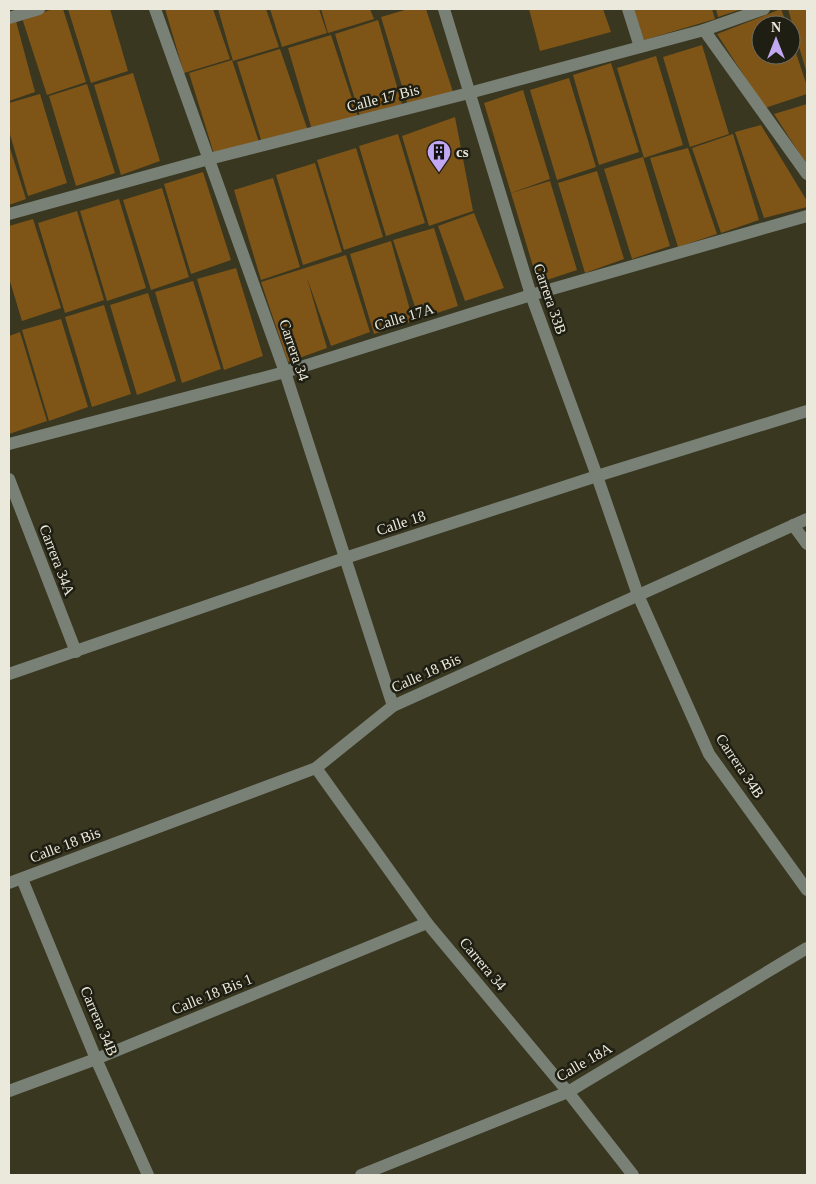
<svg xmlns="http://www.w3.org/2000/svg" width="816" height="1184" viewBox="0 0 816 1184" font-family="Georgia,serif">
	<rect width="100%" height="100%" fill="#393720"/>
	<g fill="#7f5417">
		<polygon points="54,9 63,9 86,82 47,95 22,18"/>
		<polygon points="68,9 110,9 128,71 91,83"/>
		<polygon points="165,9 213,9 230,59 184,73"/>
		<polygon points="218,9 266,9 279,47 233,61"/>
		<polygon points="270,9 319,9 327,33 282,47"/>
		<polygon points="321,9 370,9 374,19 328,33"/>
		<polygon points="408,9 426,9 453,92 408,106 381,17"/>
		<polygon points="529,9 603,9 611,32 540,51"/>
		<polygon points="634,9 712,9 715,19 644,40"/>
		<polygon points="716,9 742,9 718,17"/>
		<polygon points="781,9 787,25 761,25 761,55 791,55 791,38 807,86 807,94 765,108 717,34"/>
		<polygon points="788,9 807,9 807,74"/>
		<polygon points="378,20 402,104 360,116 335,34"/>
		<polygon points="16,21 35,92 9,101 9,23"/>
		<polygon points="331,35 358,117 312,130 288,48"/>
		<polygon points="702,45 729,134 690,147 663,57"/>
		<polygon points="280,49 308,131 262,143 237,62"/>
		<polygon points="656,56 683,145 644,158 617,68"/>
		<polygon points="232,60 259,142 214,154 189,73"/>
		<polygon points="611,63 639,152 599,165 573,75"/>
		<polygon points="133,73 160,161 121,175 94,85"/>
		<polygon points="569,78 596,167 557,180 530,90"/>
		<polygon points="87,84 115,173 76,186 49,96"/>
		<polygon points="523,90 550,179 511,193 484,103"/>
		<polygon points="40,94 67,183 28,196 9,131 9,103"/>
		<polygon points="807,104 807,165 774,114"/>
		<polygon points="455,117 473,211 429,226 402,136"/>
		<polygon points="761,125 807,201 807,207 764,218 735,132"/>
		<polygon points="398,134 425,223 386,236 359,146"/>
		<polygon points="733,134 759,220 721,233 692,148"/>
		<polygon points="9,145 26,199 9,205"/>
		<polygon points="356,148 383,237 344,250 317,160"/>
		<polygon points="688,148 717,234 678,247 650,158"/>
		<polygon points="643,157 670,246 632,259 604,169"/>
		<polygon points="315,163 342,252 303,265 276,175"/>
		<polygon points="597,171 624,259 585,273 558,183"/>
		<polygon points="203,172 231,260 191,274 164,184"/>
		<polygon points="273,178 300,267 261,280 234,190"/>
		<polygon points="550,181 577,270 538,283 511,193"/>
		<polygon points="162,188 189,277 151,290 123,200"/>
		<polygon points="119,199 146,288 107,301 80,211"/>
		<polygon points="77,211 104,300 65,313 38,223"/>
		<polygon points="474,213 504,288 465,301 438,226"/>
		<polygon points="33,219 61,308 22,321 9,278 9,226"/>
		<polygon points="434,228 458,306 419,319 393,240"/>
		<polygon points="391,241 413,321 374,334 350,254"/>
		<polygon points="346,255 370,332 331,346 307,278 327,348 288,362 261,282"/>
		<polygon points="236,268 263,356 224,370 197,279"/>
		<polygon points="193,281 221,369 182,383 155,292"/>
		<polygon points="148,293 176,381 137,395 110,305"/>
		<polygon points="104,305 131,394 92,407 65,317"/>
		<polygon points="61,319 88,407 49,421 22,330"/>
		<polygon points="20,332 47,421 9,434 9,336"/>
	</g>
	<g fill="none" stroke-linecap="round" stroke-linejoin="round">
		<g stroke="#798076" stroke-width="12">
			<polyline points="155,9 285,372 393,706"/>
			<polyline points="444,9 531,295 597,476 638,595 709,754 807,890"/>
			<polyline points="628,9 640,47"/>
			<polyline points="9,18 39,9"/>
			<polyline points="704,30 807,174"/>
			<polyline points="9,214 209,159 469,93 704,30 764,9"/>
			<polyline points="9,444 285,372 531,295 807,216"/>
			<polyline points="9,479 76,652"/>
			<polyline points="793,525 807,544"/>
			<polyline points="9,674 345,558 597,476 807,411"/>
			<polyline points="316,768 427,923 568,1092 633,1175"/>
			<polyline points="22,879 96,1059 148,1175"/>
			<polyline points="9,883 316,768 393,706 807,519"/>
			<polyline points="9,1091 96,1059 427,923"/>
			<polyline points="361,1175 568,1092 807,948"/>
		</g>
	</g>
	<defs>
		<symbol id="building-pin" viewBox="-11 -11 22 30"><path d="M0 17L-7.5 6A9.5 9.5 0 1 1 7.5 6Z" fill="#c2a8f3" stroke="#1f1e13"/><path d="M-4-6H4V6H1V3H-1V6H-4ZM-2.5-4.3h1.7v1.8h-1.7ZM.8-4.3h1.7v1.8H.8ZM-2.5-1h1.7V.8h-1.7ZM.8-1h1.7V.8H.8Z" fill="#111"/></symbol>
	</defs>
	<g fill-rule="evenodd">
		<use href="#building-pin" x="425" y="138" width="28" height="38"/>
	</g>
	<g text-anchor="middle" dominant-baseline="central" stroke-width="5" stroke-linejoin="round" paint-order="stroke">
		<g font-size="15" fill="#eae9db" stroke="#1f1e13">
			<text transform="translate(383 98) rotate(-14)">Calle 17 Bis</text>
			<text transform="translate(550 299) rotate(71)">Carrera 33B</text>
			<text transform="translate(404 317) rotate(-17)">Calle 17A</text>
			<text transform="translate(294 350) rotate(71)">Carrera 34</text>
			<text transform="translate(401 523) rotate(-18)">Calle 18</text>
			<text transform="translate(57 560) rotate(69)">Carrera 34A</text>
			<text transform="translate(426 673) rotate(-24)">Calle 18 Bis</text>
			<text transform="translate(740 766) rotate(56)">Carrera 34B</text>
			<text transform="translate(65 845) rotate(-21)">Calle 18 Bis</text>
			<text transform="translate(483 964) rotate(50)">Carrera 34</text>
			<text transform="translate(212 994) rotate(-22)">Calle 18 Bis 1</text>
			<text transform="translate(99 1021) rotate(67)">Carrera 34B</text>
			<text transform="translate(584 1062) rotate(-30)">Calle 18A</text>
		</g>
		<g font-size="15" font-weight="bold" fill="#eae9db" stroke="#1f1e13" text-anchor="start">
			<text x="456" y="152">cs</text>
		</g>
	</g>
	<rect width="816" height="1184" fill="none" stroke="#eae9db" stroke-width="20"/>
	<g transform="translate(776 40)"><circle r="24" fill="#1f1e13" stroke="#706f63"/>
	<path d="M0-4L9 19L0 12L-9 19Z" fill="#c2a8f3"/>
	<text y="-8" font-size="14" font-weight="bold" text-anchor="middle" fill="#eae9db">N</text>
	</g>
</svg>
